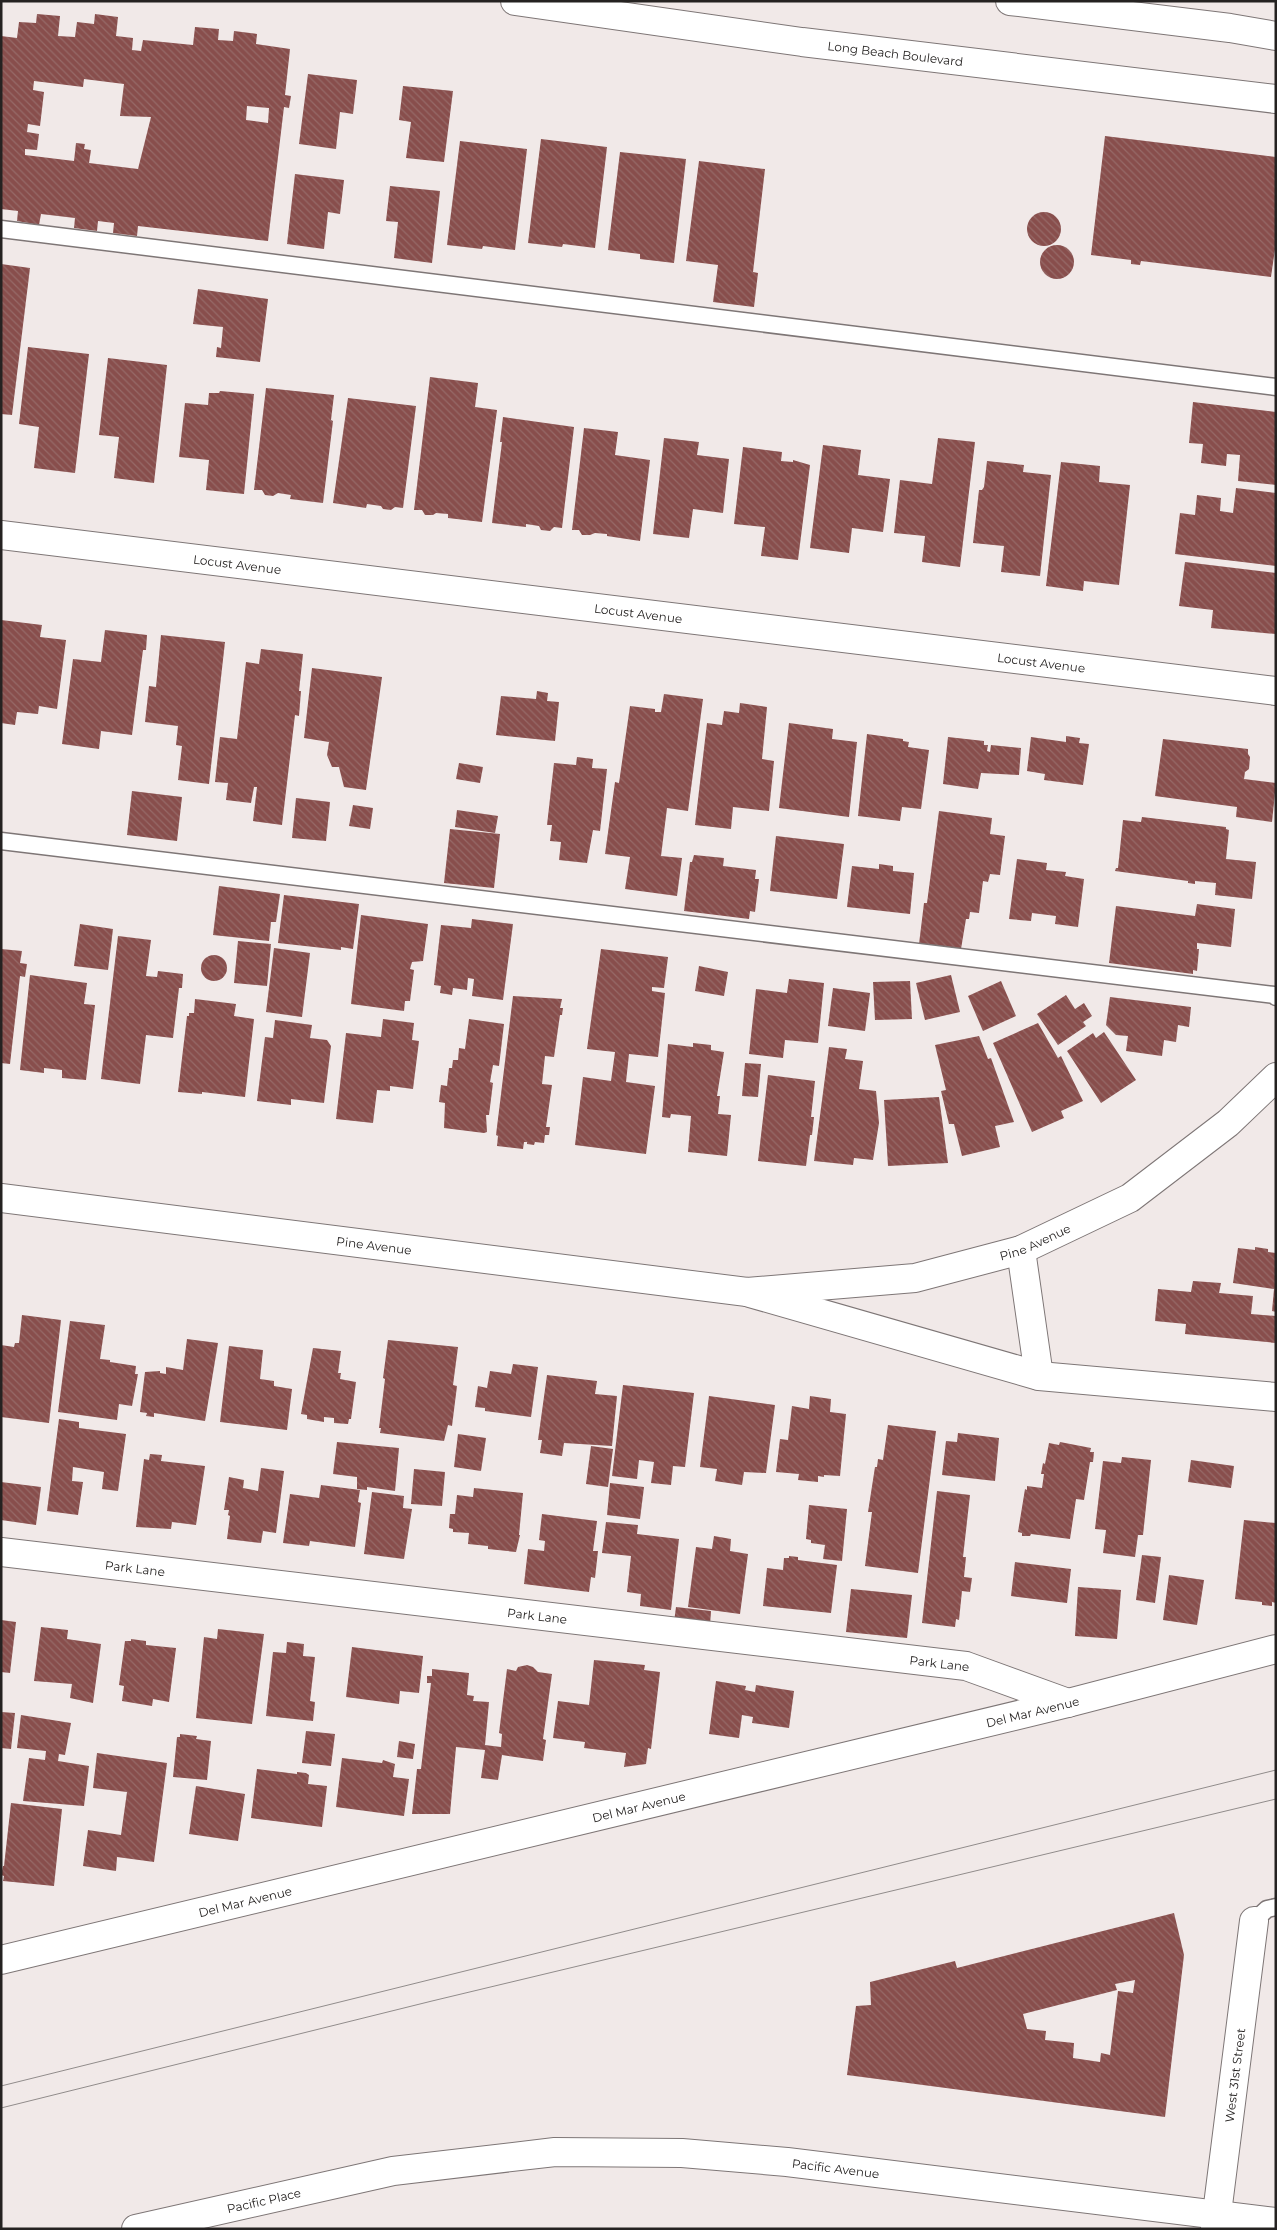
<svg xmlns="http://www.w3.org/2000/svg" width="1277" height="2230" viewBox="0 0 1277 2230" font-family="Montserrat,sans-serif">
	<defs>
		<pattern id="building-back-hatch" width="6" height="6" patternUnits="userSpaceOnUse" patternTransform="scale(1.25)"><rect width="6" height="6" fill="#884e4c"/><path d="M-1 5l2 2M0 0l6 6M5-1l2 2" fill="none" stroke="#966a68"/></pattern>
	</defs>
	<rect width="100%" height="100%" fill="#f1e9e8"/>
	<g fill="url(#building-back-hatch)" fill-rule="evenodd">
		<path d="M37,14l23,2 -2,20 17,1 2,-15 17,2 1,-10 23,3 -2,19 17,2 -1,12 9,1 2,-11 50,5 2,-18 24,2 -1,11 15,1 1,-10 23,3 -1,10 34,5 -5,46 6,1 -2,12 -5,-1 -16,134 -130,-15 -1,10 -24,-3 1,-10 -16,-2 -1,10 -23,-3 1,-10 -34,-4 -2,11 -22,-4 1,-10 -17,-2v-173l16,2 2,-16 17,1zM84,79l40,5 -4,32 31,1 -13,52 -49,-6 2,-13 -7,-1 1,-5 -9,-1 -2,18 -49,-6v-6l12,1 2,-16 -12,-2 1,-8 12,2 4,-34 -11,-2 1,-9 49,6zM247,106l22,2 -1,15 -22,-3z"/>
		<polygon points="308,74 357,80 353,114 340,112 336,149 299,144"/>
		<polygon points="403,86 453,91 444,162 406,158 411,122 399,120"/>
		<polygon points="1105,136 1276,157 1276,242 1271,277 1141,261 1140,265 1131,264 1131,260 1091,255"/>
		<polygon points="541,139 607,147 595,248 563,244 562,247 528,243"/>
		<polygon points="460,141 527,149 515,250 483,246 482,249 447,245"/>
		<polygon points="620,152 686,159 674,263 640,259 640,254 608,250"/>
		<polygon points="699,161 765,169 753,272 758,273 754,307 713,302 718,265 686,261"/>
		<polygon points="295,174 344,180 340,214 328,212 324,249 287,244"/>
		<polygon points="390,186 440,191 432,263 394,258 398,222 386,221"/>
		<circle cx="1044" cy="229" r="17"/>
		<circle cx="1057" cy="262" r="17"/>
		<polygon points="1,264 30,268 12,415 1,414"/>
		<polygon points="198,289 268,299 260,362 216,357 217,347 221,348 223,327 193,324"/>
		<polygon points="28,347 89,354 75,473 34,468 39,427 19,424"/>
		<polygon points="108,358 167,365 154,483 114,478 119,437 99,435"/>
		<polygon points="430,377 478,383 475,407 497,410 482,522 448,518 448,514 436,513 433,515 425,515 422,510 414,510"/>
		<polygon points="266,388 334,395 331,420 333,421 323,503 290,499 291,495 278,493 273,496 265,495 262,490 254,490"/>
		<polygon points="220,391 254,394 244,494 206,490 209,460 179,457 185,403 208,405 209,393 219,393"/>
		<polygon points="348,398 416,406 403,508 395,507 391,510 383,509 381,506 367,504 366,508 333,503"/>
		<polygon points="1193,402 1276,412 1276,485 1238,481 1240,455 1227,454 1226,466 1201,463 1203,444 1189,443"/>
		<polygon points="503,417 574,427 562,528 554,527 550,531 541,530 539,526 526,524 526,527 492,523 502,442 500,442"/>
		<polygon points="584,428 618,432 615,455 650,460 640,541 607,536 607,534 595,533 590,535 582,535 579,530 572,530"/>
		<polygon points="664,438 699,442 697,455 729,459 723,513 693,509 689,538 653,534"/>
		<polygon points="938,438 975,442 960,567 922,562 925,536 894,533 900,480 932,484"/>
		<polygon points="823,445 861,450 858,475 890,479 883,532 852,528 849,553 810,548"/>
		<polygon points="743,447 782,452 781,461 793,462 793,460 810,465 798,560 761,556 765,527 734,524"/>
		<polygon points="987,461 1024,465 1023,472 1051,475 1040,576 1001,572 1004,546 973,543 979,490 982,490 984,487"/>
		<polygon points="1061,462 1100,466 1099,482 1130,485 1119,585 1084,581 1083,591 1046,586"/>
		<polygon points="1236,488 1276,493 1276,566 1175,554 1180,513 1195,515 1197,495 1221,498 1220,511 1233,513"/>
		<polygon points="1185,562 1276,573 1276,634 1211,628 1213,610 1179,606"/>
		<polygon points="1,620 42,625 40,637 66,640 57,709 39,706 38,714 17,712 15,725 1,723"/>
		<polygon points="105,630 147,635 146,650 143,650 132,735 101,731 99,749 62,744 73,659 101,662"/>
		<polygon points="161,635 225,642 209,784 178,780 182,746 176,745 178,726 145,722 149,686 156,687"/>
		<polygon points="261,649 303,654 299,691 301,691 299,716 295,715 282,825 253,821 257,787 254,787 251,803 226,800 228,783 215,782 220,737 237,739 246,662 259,664"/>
		<polygon points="312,668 382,677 366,790 344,787 339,767 332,767 327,755 329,742 304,738"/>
		<polygon points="537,691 548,693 547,701 559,702 555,741 496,735 501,696 536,699"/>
		<polygon points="664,694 703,699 688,811 667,808 661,856 682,858 677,896 625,889 630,857 605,854 615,782 619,783 630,706 655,709 655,712 661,712"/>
		<polygon points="740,703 767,707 762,759 774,761 769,811 733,807 731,829 695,825 707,723 722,725 724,711 739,713"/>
		<polygon points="789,723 833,729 832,739 857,742 849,817 779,808"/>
		<polygon points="867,734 903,739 903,741 909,742 908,747 929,750 921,809 902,807 900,821 858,816"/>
		<polygon points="1066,736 1080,738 1079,743 1089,744 1083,785 1044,780 1045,774 1027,771 1031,737 1066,742"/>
		<polygon points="948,737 984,741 984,745 988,745 987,751 990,752 991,745 1021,748 1019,775 981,773 978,789 943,784"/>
		<polygon points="1163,739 1248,749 1248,754 1250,757 1249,769 1245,772 1244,779 1276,783 1272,822 1236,817 1237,807 1155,796"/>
		<polygon points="577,757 593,759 592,768 607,769 600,831 593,830 587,863 559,860 561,842 550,841 552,825 547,825 554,763 576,765"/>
		<polygon points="459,763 483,767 480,783 456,779"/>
		<polygon points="132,791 182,797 177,841 127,835"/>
		<polygon points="296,798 330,802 326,841 292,838"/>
		<polygon points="353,805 373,808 370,829 349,826"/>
		<polygon points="457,810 498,816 495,833 455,827"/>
		<polygon points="939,811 992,818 990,834 1005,836 1000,875 990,874 988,882 983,881 979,913 970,912 969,919 966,919 961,949 919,944 924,903 927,903"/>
		<polygon points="1142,817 1226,827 1226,829 1229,830 1226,859 1256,862 1252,899 1215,895 1216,883 1195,881 1195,884 1188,883 1188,881 1115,871 1116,868 1118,868 1123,820 1141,822"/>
		<polygon points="450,829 500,834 494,888 444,883"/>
		<polygon points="776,836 844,844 837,899 770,891"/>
		<polygon points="694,855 724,858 723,866 756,870 755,879 759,879 755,912 750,911 749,919 684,911 690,862 692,862"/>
		<polygon points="1017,859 1047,863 1046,870 1066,872 1065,876 1084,879 1078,927 1055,924 1056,916 1032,913 1031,921 1009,919"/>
		<polygon points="879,864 893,866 893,871 914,873 910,914 847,907 852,866 879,869"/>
		<polygon points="219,886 280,894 276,922 271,922 269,941 213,935"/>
		<polygon points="284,895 359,904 353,949 341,947 341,950 278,943"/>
		<polygon points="1197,904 1235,909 1231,947 1197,943 1197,949 1199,949 1197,971 1193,970 1193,974 1109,963 1116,906 1195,916"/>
		<polygon points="361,915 428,924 423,961 412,962 410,969 414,970 410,1001 405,1001 404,1011 351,1004"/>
		<polygon points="472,919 513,924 503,1000 472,996 474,979 468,978 467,990 453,988 452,995 440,993 441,986 434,985 441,925 471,928"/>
		<polygon points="80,924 113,929 108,970 74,966"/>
		<polygon points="118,936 151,940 146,976 157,977 158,971 183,974 182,988 179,988 173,1038 146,1035 140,1084 101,1079"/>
		<polygon points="238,941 271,944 267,986 234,983"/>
		<polygon points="274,948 310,953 302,1017 266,1012"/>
		<polygon points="1,949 22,951 20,963 27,964 25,977 20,976 10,1064 1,1063"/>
		<polygon points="601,949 668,957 664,988 652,987 652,991 665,993 658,1057 629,1054 626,1082 655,1086 646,1154 575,1145 583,1077 611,1081 615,1052 587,1049"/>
		<circle cx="214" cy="968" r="13"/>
		<polygon points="699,966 728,972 724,996 695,991"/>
		<polygon points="30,975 87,983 84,1004 95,1005 86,1080 62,1078 62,1070 44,1068 44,1073 20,1070"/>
		<polygon points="951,975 960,1012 925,1020 916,983"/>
		<polygon points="789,979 824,983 818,1043 785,1040 783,1058 749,1054 756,989 787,993"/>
		<polygon points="910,981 912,1019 875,1020 873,982"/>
		<polygon points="1001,981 1016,1016 983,1031 968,996"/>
		<polygon points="833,988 870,993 865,1031 828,1026"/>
		<polygon points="1066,995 1075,1009 1084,1003 1092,1016 1083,1022 1086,1026 1058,1045 1037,1014"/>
		<polygon points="513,996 562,999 560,1008 563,1008 562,1015 560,1015 554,1057 545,1056 542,1084 552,1085 546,1127 550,1127 549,1135 545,1135 544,1143 535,1142 534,1145 527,1144 527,1142 524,1142 523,1149 497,1146 498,1136 496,1135"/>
		<polygon points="1110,997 1191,1007 1189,1027 1178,1025 1176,1042 1164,1040 1162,1056 1126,1051 1128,1036 1116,1035 1106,1025"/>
		<polygon points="195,999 236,1004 234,1016 254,1019 245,1097 202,1092 202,1094 178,1092 187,1016 189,1016 189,1013 194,1013"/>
		<polygon points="383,1019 414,1023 412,1040 419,1041 413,1089 390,1086 390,1091 377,1090 373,1123 336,1119 346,1033 381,1037"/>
		<polygon points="469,1019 504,1024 499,1066 493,1065 490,1082 493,1083 489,1115 486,1115 487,1132 484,1133 444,1128 445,1103 439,1102 441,1085 447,1086 449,1068 452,1068 453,1060 458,1060 459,1048 465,1049"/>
		<polygon points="275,1020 312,1025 310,1038 327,1040 331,1046 324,1103 291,1099 291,1105 257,1101 265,1037 273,1038"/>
		<polygon points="1038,1023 1058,1058 1061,1056 1083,1101 1061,1111 1064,1118 1032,1132 993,1043"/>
		<polygon points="1104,1032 1136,1080 1101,1103 1067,1051 1093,1033 1096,1038"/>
		<polygon points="979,1036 988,1059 991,1058 1014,1122 995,1126 1000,1147 962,1156 954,1124 949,1124 941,1091 946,1090 935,1045"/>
		<polygon points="693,1043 711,1045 711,1050 724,1052 717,1096 720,1096 718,1114 731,1115 727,1156 688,1152 691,1116 671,1114 670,1118 662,1117 668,1044 693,1047"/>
		<polygon points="829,1047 847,1049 845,1059 863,1061 859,1089 876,1091 879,1123 873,1160 854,1158 853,1165 814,1161"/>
		<polygon points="745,1063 761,1064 758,1097 742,1096"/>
		<polygon points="768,1075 815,1081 811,1117 814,1117 812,1135 810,1135 806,1166 758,1161"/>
		<polygon points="939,1097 948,1163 888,1166 884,1100"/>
		<polygon points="1255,1247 1268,1249 1268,1252 1276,1253 1276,1312 1272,1311 1274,1289 1233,1283 1238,1248 1255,1250"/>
		<polygon points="1193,1281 1221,1283 1219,1293 1253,1296 1251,1314 1276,1316 1276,1343 1185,1334 1186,1324 1155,1321 1158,1289 1191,1292"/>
		<polygon points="22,1315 61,1320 49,1423 1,1417 1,1345 14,1347 15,1343 19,1343"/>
		<polygon points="70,1321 105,1325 100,1359 110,1360 110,1362 136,1366 135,1374 138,1374 132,1406 119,1404 117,1420 58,1412"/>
		<polygon points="187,1339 218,1343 205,1421 154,1413 154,1417 146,1416 147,1413 140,1412 145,1372 160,1371 160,1373 166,1374 166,1367 183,1370"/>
		<polygon points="388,1340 458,1347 453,1385 457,1386 452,1426 448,1425 444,1441 380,1433 381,1428 379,1428 385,1379 383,1378"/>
		<polygon points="229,1346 263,1350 260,1379 274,1381 274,1386 292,1389 287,1430 220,1422"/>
		<polygon points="313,1348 341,1351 338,1373 341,1373 340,1379 356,1382 351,1419 349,1419 348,1424 334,1423 334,1418 324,1417 324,1422 307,1419 307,1415 301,1414"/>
		<polygon points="513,1364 538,1367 531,1417 485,1411 485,1408 475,1407 478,1386 487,1388 490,1371 511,1374"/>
		<polygon points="547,1375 597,1381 595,1394 617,1396 612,1446 564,1443 562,1456 540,1453 542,1440 538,1440"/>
		<polygon points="623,1385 694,1393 685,1467 673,1466 671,1485 651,1483 654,1462 639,1460 637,1479 612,1476"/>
		<polygon points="709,1396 775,1405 766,1473 744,1472 742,1485 715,1481 717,1469 700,1467"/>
		<polygon points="810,1396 831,1399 830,1412 846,1414 840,1476 824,1475 824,1477 818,1476 818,1482 798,1480 799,1474 776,1472 780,1439 788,1440 792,1406 809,1409"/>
		<polygon points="59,1419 79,1422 79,1428 126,1434 118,1491 102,1489 104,1472 73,1467 72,1481 83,1482 78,1515 47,1511"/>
		<polygon points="888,1425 936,1431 918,1573 865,1566 872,1512 868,1512 875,1467 877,1467 878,1459 883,1460"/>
		<polygon points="958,1433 999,1438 995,1481 942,1475 946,1441 957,1442"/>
		<polygon points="458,1434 486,1438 481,1471 454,1467"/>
		<polygon points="337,1442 399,1448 395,1491 367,1487 367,1490 357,1489 357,1477 333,1474"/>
		<polygon points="1060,1442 1091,1448 1090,1452 1094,1452 1093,1462 1090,1462 1084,1500 1076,1499 1070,1539 1031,1534 1030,1536 1022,1536 1022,1533 1018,1532 1025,1489 1027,1490 1027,1486 1042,1488 1044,1474 1041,1474 1043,1463 1045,1464 1049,1443 1059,1445"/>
		<polygon points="591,1446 613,1449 608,1487 586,1484"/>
		<polygon points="150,1454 162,1455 161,1461 205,1466 196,1525 172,1522 171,1529 136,1527 144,1459 149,1460"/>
		<polygon points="1122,1457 1151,1460 1143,1535 1138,1535 1135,1557 1103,1553 1106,1530 1095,1529 1103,1461 1121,1463"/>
		<polygon points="1191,1460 1234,1466 1231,1488 1188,1482"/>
		<polygon points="261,1468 284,1471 276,1533 263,1531 261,1543 227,1539 230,1516 228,1515 229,1510 224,1510 229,1477 244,1480 243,1488 258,1491"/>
		<polygon points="414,1469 445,1472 442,1506 411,1504"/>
		<polygon points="1,1482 41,1487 36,1525 1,1520"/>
		<polygon points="610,1483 644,1487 640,1519 607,1515"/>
		<polygon points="321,1485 360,1490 358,1502 361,1503 355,1547 310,1541 309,1546 283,1543 290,1494 319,1498"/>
		<polygon points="474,1488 523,1493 519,1535 520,1535 516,1552 488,1549 488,1546 468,1544 469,1533 453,1532 453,1529 449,1528 450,1514 455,1514 457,1495 473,1497"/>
		<polygon points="937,1491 970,1495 963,1557 966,1557 964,1577 972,1578 970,1592 962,1591 959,1620 956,1619 955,1627 922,1623"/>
		<polygon points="372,1492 404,1496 403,1508 412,1509 404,1559 364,1554"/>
		<polygon points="809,1505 847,1509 842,1561 823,1559 825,1545 811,1543 811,1540 806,1539"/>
		<polygon points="542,1514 597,1521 593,1551 598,1551 595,1578 591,1577 589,1592 524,1584 528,1549 544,1551 545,1541 539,1540"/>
		<polygon points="1244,1520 1276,1523 1276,1603 1272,1602 1272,1606 1262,1605 1262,1602 1235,1599"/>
		<polygon points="606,1522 638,1525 637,1534 679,1539 671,1610 640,1606 641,1594 627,1592 631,1556 602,1553"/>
		<polygon points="714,1536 731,1539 730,1551 748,1554 740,1614 688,1607 696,1547 712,1549"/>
		<polygon points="1142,1555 1161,1557 1155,1603 1136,1600"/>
		<polygon points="789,1556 798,1557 798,1560 837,1565 831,1613 763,1606 767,1568 783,1570 784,1558 789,1558"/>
		<polygon points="1015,1562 1071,1569 1067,1603 1011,1596"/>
		<polygon points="1169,1575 1204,1580 1197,1625 1163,1620"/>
		<polygon points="1078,1587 1121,1590 1117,1639 1075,1636"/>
		<polygon points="851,1589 912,1595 907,1638 846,1632"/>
		<polygon points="676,1607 711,1611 710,1626 674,1622"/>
		<polygon points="1,1620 16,1622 10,1673 1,1672"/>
		<polygon points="41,1627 68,1630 67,1639 101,1644 93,1703 70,1698 72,1684 34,1681"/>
		<polygon points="218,1629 264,1634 252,1724 196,1718 204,1637 217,1639"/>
		<polygon points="131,1639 146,1641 146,1645 176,1648 169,1702 153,1699 152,1706 122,1701 124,1686 119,1685 125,1641 131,1641"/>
		<polygon points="287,1642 304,1644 303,1656 315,1657 310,1701 315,1702 313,1721 266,1716 273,1652 286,1653"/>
		<polygon points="352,1647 423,1656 419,1693 400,1691 399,1704 346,1697"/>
		<polygon points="594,1660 645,1665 644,1670 660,1672 651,1749 648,1748 646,1764 624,1767 626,1753 584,1748 585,1742 553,1738 558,1701 589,1705"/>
		<polygon points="527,1665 533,1667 538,1672 552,1674 543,1739 546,1740 543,1761 502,1755 498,1780 481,1778 485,1750 456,1747 450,1814 412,1814 417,1769 421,1769 431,1683 427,1683 427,1676 432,1676 432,1669 469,1673 467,1695 474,1696 473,1701 489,1702 485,1745 501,1747 502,1734 499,1733 507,1669 516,1671 518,1667"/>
		<polygon points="716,1681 746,1686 745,1690 755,1692 756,1685 794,1691 789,1728 752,1723 753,1717 742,1715 739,1738 709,1734"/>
		<polygon points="1,1712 15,1713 11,1749 1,1748"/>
		<polygon points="21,1715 71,1723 65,1755 59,1754 58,1761 89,1766 84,1806 23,1801 29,1758 45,1760 46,1751 17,1748"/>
		<polygon points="306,1731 335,1734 331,1766 302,1763"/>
		<polygon points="180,1734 197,1736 196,1739 211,1741 207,1780 173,1777 177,1737 180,1737"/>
		<polygon points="399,1741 415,1744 413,1759 397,1757"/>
		<polygon points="97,1753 167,1763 154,1862 117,1857 116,1871 83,1866 88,1830 121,1835 127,1792 93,1788"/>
		<polygon points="342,1758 382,1763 383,1760 395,1764 393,1777 409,1779 404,1816 336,1807"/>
		<polygon points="257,1769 297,1774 297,1772 306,1773 309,1775 308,1784 327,1786 322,1827 251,1818"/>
		<polygon points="196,1786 245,1794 238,1841 189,1834"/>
		<polygon points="11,1803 62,1809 54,1886 3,1881 4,1876 1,1875 3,1866 4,1866"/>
		<path d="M1174,1913l10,42 -19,162 -318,-42 9,-69 15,-1 -1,-23 85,-21 2,7zM1135,1980l-2,13 -15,-2 -8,64 -9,-2 -1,9 -27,-4 1,-15 -29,-3 1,-9 -19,-2 -4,-15 94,-24 -2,-6z"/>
	</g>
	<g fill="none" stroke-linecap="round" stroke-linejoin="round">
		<defs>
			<g id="lane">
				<polyline points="1,229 1276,387"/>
				<polyline points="1,841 1274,995 1276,997"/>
				<polyline points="1254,1921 1267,1909 1276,1907"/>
			</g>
			<g id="street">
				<path id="s1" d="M1,535l1275,156"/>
				<polyline points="750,1293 1039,1376 1276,1397"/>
				<path id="s2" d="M1,1552l965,114 102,37"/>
				<path id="s3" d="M1,1960l1067,-257 208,-54"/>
				<path id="s4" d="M1215,2229l39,-308"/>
			</g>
			<g id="secondary">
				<path id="s5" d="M1,1198l746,94 168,-14 106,-28 109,-52 98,-75 48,-46"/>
				<polyline points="1021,1250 1039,1376"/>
				<path id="s6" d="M136,2229l257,-58 162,-19 127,1 105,9 489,60"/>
			</g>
			<g id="primary">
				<path id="s7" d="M515,1l287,41 474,57"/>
				<polyline points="1010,1 1230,28 1276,36"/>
			</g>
		</defs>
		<use href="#lane" stroke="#7e7676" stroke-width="19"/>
		<use href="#street" stroke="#7e7676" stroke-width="30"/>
		<use href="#secondary" stroke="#7e7676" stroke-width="30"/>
		<use href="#primary" stroke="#7e7676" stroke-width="30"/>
		<use href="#lane" stroke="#fff" stroke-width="16"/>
		<use href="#street" stroke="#fff" stroke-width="28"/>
		<use href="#secondary" stroke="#fff" stroke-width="28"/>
		<use href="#primary" stroke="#fff" stroke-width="28"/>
		<g stroke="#918c8b" stroke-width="1">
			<polyline points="1,2086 1276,1770"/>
			<polyline points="1,2108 432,2001 1276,1799"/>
		</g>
	</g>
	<g text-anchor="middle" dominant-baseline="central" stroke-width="5" stroke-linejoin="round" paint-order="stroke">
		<g font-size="12" fill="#252221" stroke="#fef6f6">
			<text stroke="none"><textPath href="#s7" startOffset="384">Long Beach Boulevard</textPath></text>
			<text stroke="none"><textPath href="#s1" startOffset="238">Locust Avenue</textPath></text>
			<text stroke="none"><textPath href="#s1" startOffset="642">Locust Avenue</textPath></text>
			<text stroke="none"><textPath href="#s1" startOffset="1048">Locust Avenue</textPath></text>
			<text stroke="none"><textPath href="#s5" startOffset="1046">Pine Avenue</textPath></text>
			<text stroke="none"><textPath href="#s5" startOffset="376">Pine Avenue</textPath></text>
			<text stroke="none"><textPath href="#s2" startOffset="135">Park Lane</textPath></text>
			<text stroke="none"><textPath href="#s2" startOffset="540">Park Lane</textPath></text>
			<text stroke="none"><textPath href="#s2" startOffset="945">Park Lane</textPath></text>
			<text stroke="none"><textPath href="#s3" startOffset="1061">Del Mar Avenue</textPath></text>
			<text stroke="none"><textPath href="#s3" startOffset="656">Del Mar Avenue</textPath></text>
			<text stroke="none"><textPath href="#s3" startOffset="251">Del Mar Avenue</textPath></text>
			<text stroke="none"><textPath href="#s4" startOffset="155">West 31st Street</textPath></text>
			<text stroke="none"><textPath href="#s6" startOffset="708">Pacific Avenue</textPath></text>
			<text stroke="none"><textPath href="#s6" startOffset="131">Pacific Place</textPath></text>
		</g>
	</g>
	<rect width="1277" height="2230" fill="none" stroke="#252221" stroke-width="5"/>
</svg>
